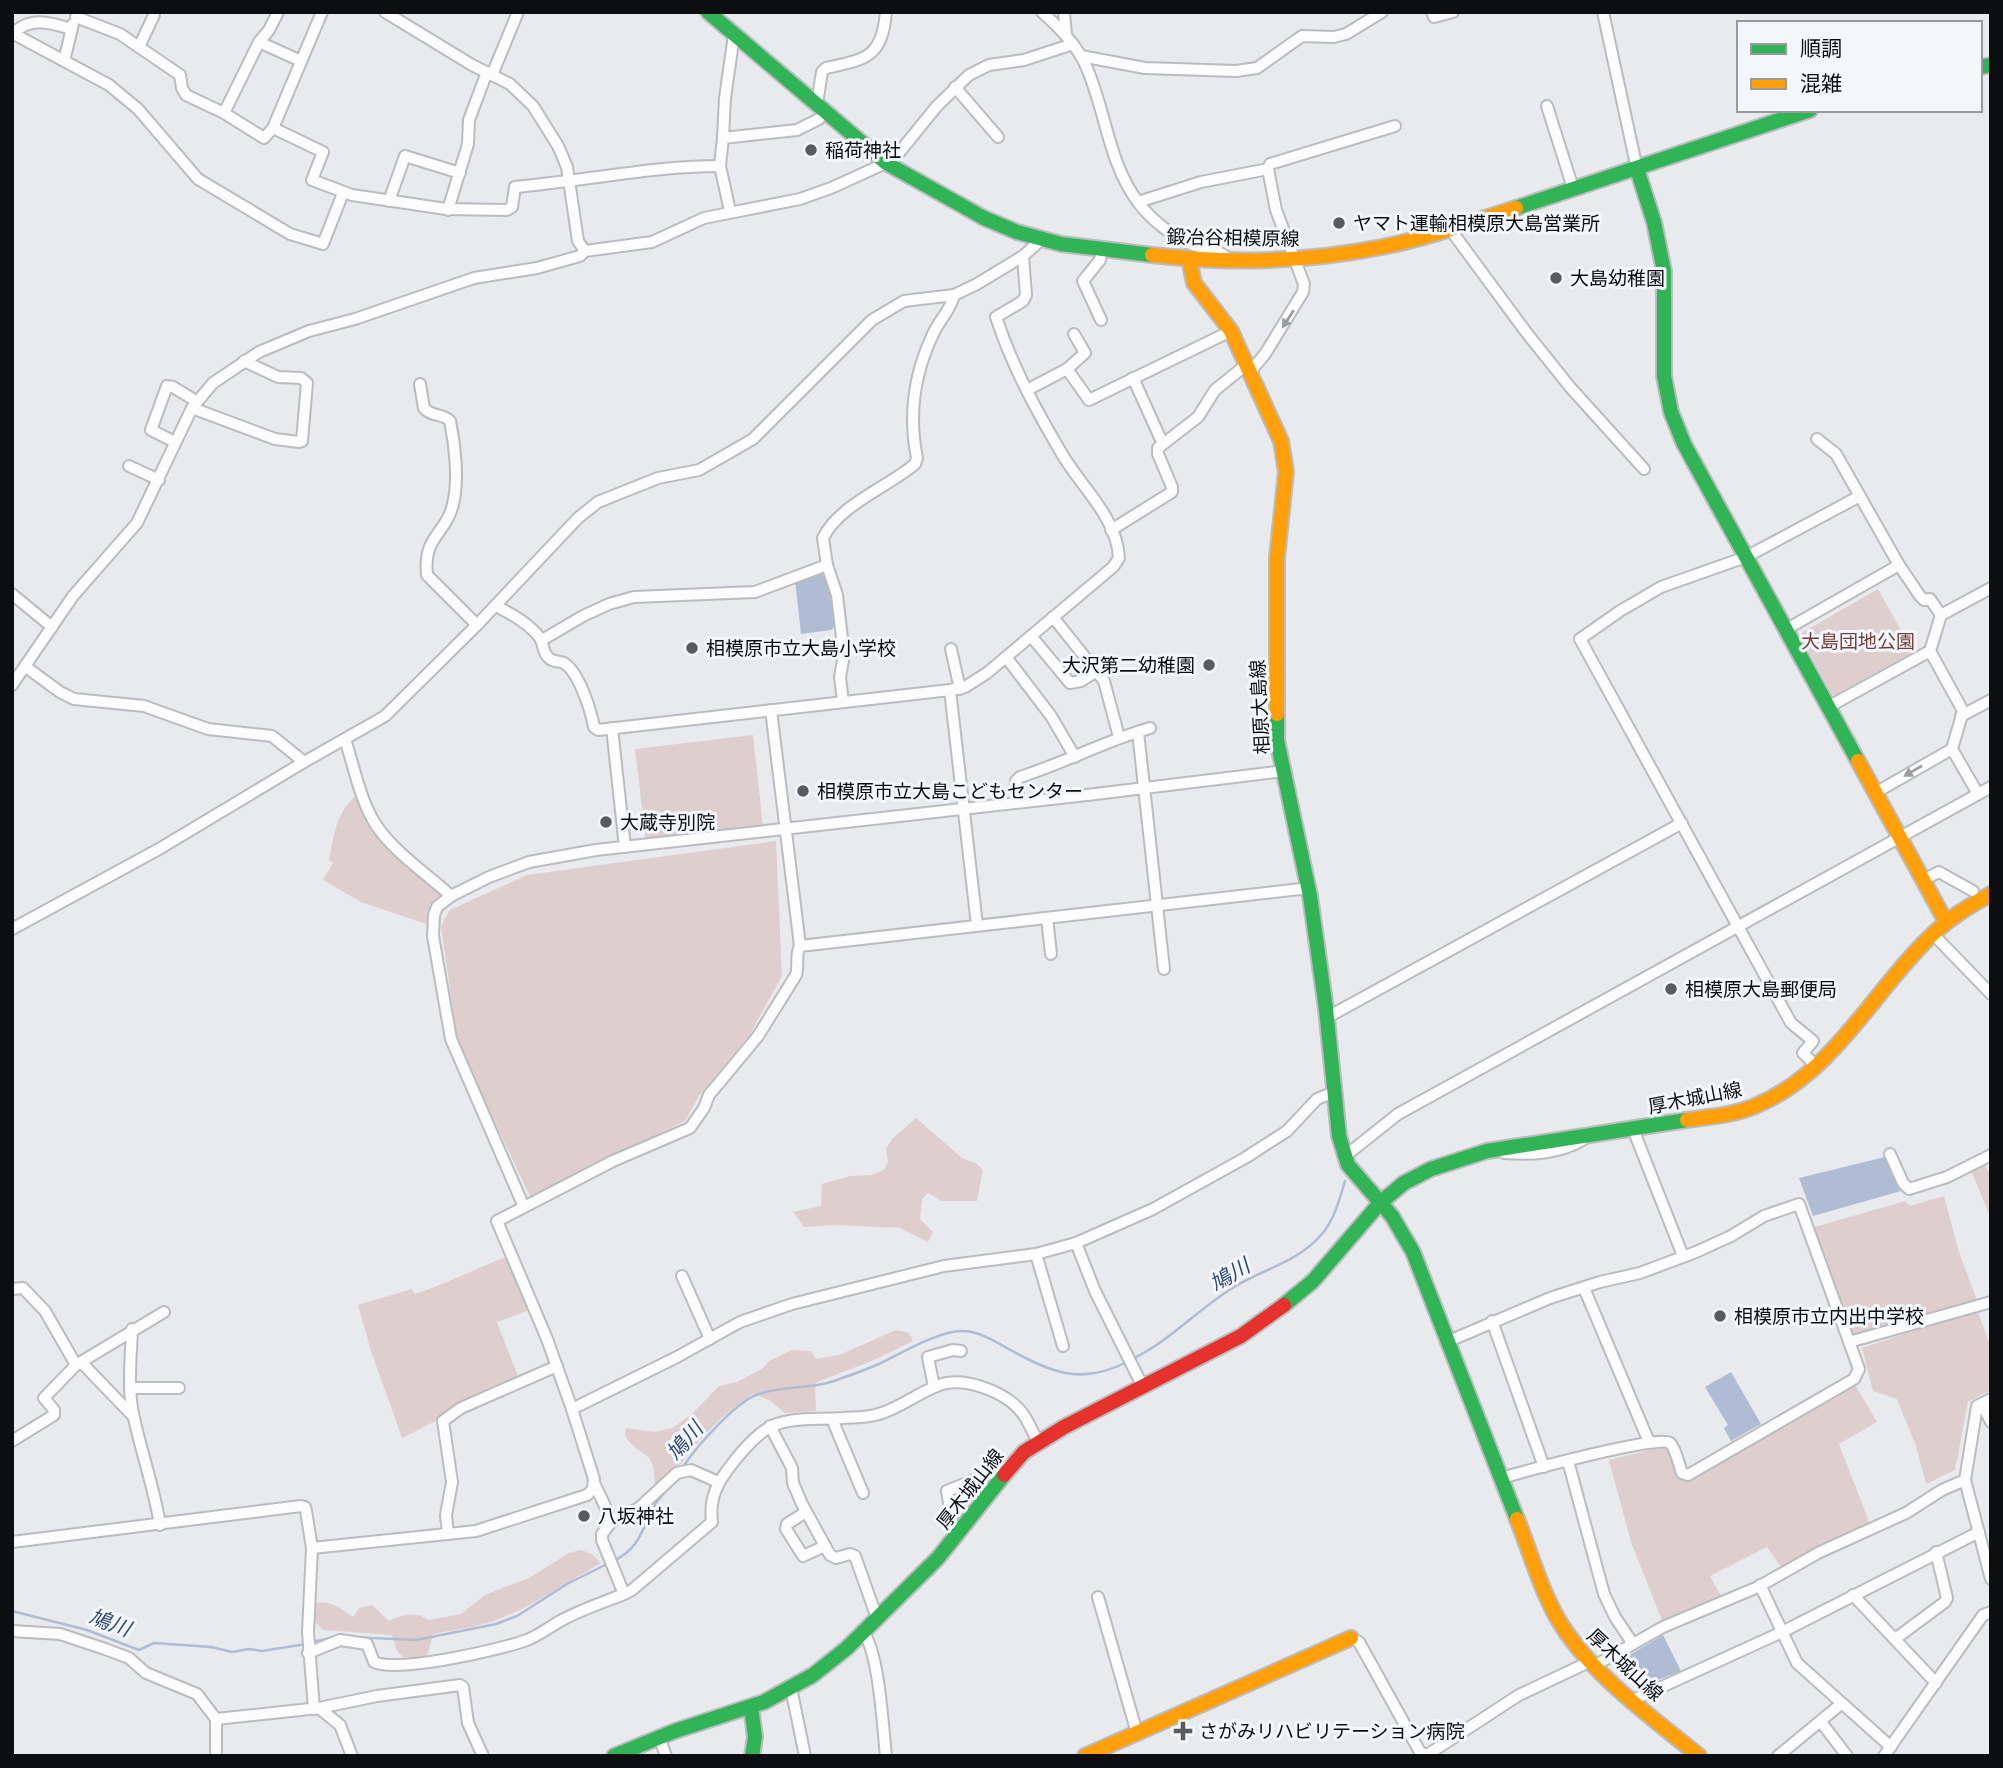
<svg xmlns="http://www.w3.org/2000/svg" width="2003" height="1768" viewBox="0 0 2003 1768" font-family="'DM Sans','Noto Sans JP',sans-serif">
	<rect width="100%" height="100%" fill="#e8eaee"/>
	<g fill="#dfcece">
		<polygon points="1878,589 1913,652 1833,696 1801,637 1803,632"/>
		<polygon points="753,735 763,827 646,841 635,749"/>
		<path d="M357,794l5,14 79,84c-1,11 -12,20 -15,32l-65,-22 -38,-22 10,-17 -4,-3c6,-28 6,-45 28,-66z"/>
		<polygon points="776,841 782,976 750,1034 699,1096 685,1121 530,1196 469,1068 456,1031 441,926 450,910 527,875"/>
		<polygon points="916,1118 962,1158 977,1164 983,1170 977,1201 942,1201 928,1193 922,1199 920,1219 933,1232 928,1242 900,1228 836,1225 804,1227 793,1212 821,1206 822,1184 850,1176 872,1175 884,1170 888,1162 886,1149 892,1139"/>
		<polygon points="1984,1163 1991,1176 1991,1219 1971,1170"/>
		<polygon points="1944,1196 1958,1249 1977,1301 1850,1338 1811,1228 1905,1201 1910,1206"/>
		<path d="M508,1256l24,53 -35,13 22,57 -117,59 -31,-87 -13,-46 54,-16 3,5c33,-11 60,-25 93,-38z"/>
		<polygon points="1977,1310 1991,1347 1991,1390 1968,1402 1955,1470 1926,1484 1916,1446 1897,1399 1873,1391 1862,1348"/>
		<path d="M896,1330l13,3 4,8 -39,19 -59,23 1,28 -31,2 -13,-11 -18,-9c-36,23 -64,56 -87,91l-12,3c0,-41 -13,-26 -30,-51l1,-8 29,4 17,-4 20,-14 27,-28 18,-4 25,-13 7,-8 23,-11 19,1 5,8 23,-4z"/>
		<polygon points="1854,1383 1877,1422 1839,1444 1870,1524 1781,1567 1767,1547 1710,1576 1721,1596 1663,1623 1631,1542 1609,1460 1666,1446 1680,1478 1689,1477"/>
		<path d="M581,1550l11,4 9,9c-34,19 -69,44 -105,57 -19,7 -42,10 -63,14l-6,23h-24l-6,-6 -5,-16 -69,-5 -10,-10 -1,-15c15,-8 29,4 41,12l6,-9 13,-3 17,16c14,-7 26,-10 40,-1l32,-6 24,-19 44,-17 40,-25z"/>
	</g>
	<g fill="#b0bcd3">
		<polygon points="821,571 833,594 836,626 831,630 801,634 795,580"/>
		<polygon points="1885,1157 1887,1159 1901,1191 1813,1216 1799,1178"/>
		<polygon points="1731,1372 1761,1424 1731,1441 1724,1428 1728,1425 1705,1387"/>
		<polygon points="1663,1635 1681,1671 1639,1687 1613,1665"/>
	</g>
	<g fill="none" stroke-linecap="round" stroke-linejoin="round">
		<g stroke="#b0bcd3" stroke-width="2.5">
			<path d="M1132,1359c38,-18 66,-50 102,-72 29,-18 64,-25 87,-52 13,-14 19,-37 24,-54"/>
			<path d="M682,1469c11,-19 53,-66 74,-74 25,-10 53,-5 78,-14 15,-5 31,-11 45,-17 21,-10 61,-34 84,-33 15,0 32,10 44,17 42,24 74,38 120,14"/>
			<path d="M615,1560c24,-11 27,-31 39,-53 3,-7 9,-12 13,-18"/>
			<polyline points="12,1611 87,1630 139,1650 154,1643 211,1647 232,1652 249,1649 262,1651 306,1644"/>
			<polyline points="350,1637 416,1640 496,1624 517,1616 567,1584 609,1563"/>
			<polyline points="312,1642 336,1637"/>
		</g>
		<defs>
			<g id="street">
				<polyline points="385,12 472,65 510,84 533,106 558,146 567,167 578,241 585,251"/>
				<path d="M1042,12c17,15 35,33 44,54 20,45 22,96 52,136 12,17 35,35 55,43 12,4 25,4 35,13"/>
				<polyline points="1064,12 1066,35"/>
				<polyline points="1432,12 1434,17 1453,12"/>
				<polyline points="1603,12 1637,169"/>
				<polyline points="76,17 120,34 180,75 182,88 186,95 224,113 264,138 273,128 322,12"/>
				<polyline points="14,34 109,85 138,109 198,179 290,234 323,244 343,193"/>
				<path d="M12,35c17,-19 37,-13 59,-6"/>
				<polyline points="259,42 301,61"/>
				<polyline points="139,47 154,15"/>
				<polyline points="1081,56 1145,68 1236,71 1257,68 1302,36 1334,37 1346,34 1382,12"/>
				<polyline points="64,61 73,24"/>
				<polyline points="492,75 518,12"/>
				<polyline points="955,87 998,137"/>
				<path d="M818,97l4,-25 4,-4c40,-9 56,-10 60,-56"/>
				<polyline points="1547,106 1573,188"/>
				<polyline points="224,113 259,42 269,30 278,12"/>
				<path d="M273,128l50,24 -11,28 40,15 94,14 61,1 5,-3 3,-20c68,-6 137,-21 205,-21"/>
				<polyline points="723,138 725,98 734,35"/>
				<polyline points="889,165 937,106 969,75 989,65 1024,60 1073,44"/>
				<polyline points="389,201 405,156 460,173"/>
				<polyline points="1138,202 1201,182 1268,169 1270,164 1395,126"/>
				<polyline points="448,210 468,144 469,120 487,72"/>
				<polyline points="730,211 720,166 723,138 797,130 819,119"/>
				<polyline points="1450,229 1526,332 1570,387 1644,469"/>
				<polyline points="1101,320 1083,281 1100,260 1102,250"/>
				<polyline points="1067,369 1089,400 1231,331"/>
				<polyline points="1250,372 1265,354 1303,292 1304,284 1276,210 1268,169"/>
				<polyline points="1133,378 1162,442"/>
				<path d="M420,384l4,24c7,9 19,5 26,13 5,24 9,59 3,83 -7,31 -30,31 -26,71l50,50"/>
				<polyline points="1027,390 1067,369 1085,353 1074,334"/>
				<polyline points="192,408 275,439 299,442 302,441 307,383 301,378 278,377 244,361"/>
				<polyline points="1817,439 1836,454 1899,565 1920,596 1924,600 1930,599 1941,615"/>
				<polyline points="175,442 151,430 167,386 173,387 196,401"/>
				<polyline points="129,466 159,480"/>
				<polyline points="1111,530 1172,492 1172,487 1158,454 1158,448 1198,417 1215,390 1246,365"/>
				<polyline points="12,594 52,627"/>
				<path d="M496,606c15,8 33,17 44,32 4,6 2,14 9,20 4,4 10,3 15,5 15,9 27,48 30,64l4,3 352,-40 27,235"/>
				<polyline points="1053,617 1104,681 1119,737"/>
				<polyline points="1785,630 1899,565"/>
				<polyline points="1031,636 1070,683 1081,681 1098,670"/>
				<polyline points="542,640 583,616 609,604 634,597 755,592 827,565"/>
				<polyline points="951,649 960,689"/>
				<polyline points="1930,651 1963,711 1952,749 1978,794"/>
				<polyline points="1006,657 1051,716 1075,757"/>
				<polyline points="26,667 60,692 74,699 144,706 208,729 272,736 304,762"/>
				<polyline points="12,685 73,596 137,523 192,408 213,383 259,352 309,331 355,319 474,278 537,268 580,256 585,251 652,242 704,218 800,199 831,188 886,163"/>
				<path d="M950,690l15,-3 22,-14 126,-106 6,-9c-2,-41 -38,-71 -57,-104 -26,-44 -50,-88 -66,-137l27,-16 3,-6 -3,-39"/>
				<path d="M843,702l-3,-25 4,-22 -7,-60 -10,-30 -4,-27c16,-33 65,-51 92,-74l2,-6c-9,-44 -3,-85 17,-126 6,-13 17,-22 20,-37"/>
				<polyline points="1828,707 1930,651 1941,615 1991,588"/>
				<polyline points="771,710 800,946"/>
				<polyline points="1961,716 1991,700"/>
				<polyline points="612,728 625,847"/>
				<polyline points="1138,732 1164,969"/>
				<path d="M345,739c9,28 15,61 31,86 17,26 52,50 75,71"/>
				<polyline points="1875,793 1952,749"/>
				<path d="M1019,801l-3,-20 4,-4c44,-14 85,-36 130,-49"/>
				<polyline points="1923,880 1939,872 1973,891"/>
				<polyline points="1047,918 1051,954"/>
				<polyline points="12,929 159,849 304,762 385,716 477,625 578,518 598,502 658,478 699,470 727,454 753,439 872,320 904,301 954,295 977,284 1023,256 1041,240"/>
				<polyline points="1933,934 1991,994"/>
				<polyline points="1326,1018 1682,823"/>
				<polyline points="1816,1066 1803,1053 1813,1041 1791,1023 1580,639 1620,611 1661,587 1746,557 1860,496"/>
				<polyline points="1633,1129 1683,1256"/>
				<path d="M1504,1153c28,2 54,1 79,-13"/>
				<polyline points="1890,1154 1903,1183 1909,1189 1947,1177 1991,1155"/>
				<polyline points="1344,1157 1398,1114 1991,787"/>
				<polyline points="524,1207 451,1039 433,936 434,915 437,907 451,896 489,877 529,862 596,850 1087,795 1284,771"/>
				<polyline points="1076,1243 1095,1291 1143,1387"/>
				<polyline points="1036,1254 1063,1346"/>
				<polyline points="682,1276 710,1339"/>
				<polyline points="1584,1288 1649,1442"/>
				<polyline points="12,1289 23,1288 45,1311 76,1365"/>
				<polyline points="1492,1321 1544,1467"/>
				<path d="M132,1329c-1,29 -5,60 2,89 8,37 20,69 26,107"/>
				<path d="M1449,1341l101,-43 50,-16 40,-9 56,-21 35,-16 33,-20 35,-12 60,165 -5,10 -166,96 -6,-2c-3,-8 -6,-24 -12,-30 -10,-9 -148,29 -168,35"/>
				<polyline points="1849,1342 1991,1302"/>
				<polyline points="81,1362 133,1416"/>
				<polyline points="934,1387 928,1357 953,1350 961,1351"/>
				<polyline points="130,1388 179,1388"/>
				<polyline points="1991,1399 1977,1406 1965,1480 1991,1579"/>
				<polyline points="1982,1404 1991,1422"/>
				<path d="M572,1409l-25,-70 -50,-118 116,-60 77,-33 14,-20 5,-13 49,-59 38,-61c3,-10 -1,-20 4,-29l509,-58"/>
				<polyline points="832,1419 863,1493"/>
				<polyline points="770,1426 792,1468 793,1483 802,1504 830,1555 836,1558 850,1554 855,1556 877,1618"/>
				<polyline points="12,1441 54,1415 54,1410 44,1398 76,1365 164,1312"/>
				<polyline points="1568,1461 1604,1594 1615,1617 1633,1644"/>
				<polyline points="595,1485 612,1521 602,1534 602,1540 624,1594"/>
				<polyline points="806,1512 787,1524 786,1529 803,1556 825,1546"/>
				<polyline points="612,1521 639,1508 677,1473 691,1470 718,1482"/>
				<polyline points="448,1534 446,1515 452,1482 443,1421 461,1408 557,1366"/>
				<polyline points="955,1539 947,1491 989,1474 1005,1472"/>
				<polyline points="12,1542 301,1506 305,1507 306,1511 312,1548 476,1531 587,1495 593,1489 594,1479 572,1409 677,1357 740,1322 792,1304 944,1266 1036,1254 1076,1243 1153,1209 1245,1158 1287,1131 1317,1099 1334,1092"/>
				<polyline points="312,1548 308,1632 314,1709"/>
				<polyline points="1760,1585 1797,1663 1891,1747"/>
				<polyline points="1853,1595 1936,1683"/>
				<polyline points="1098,1597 1137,1733"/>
				<polyline points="12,1631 60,1634 105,1649 129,1658 146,1673 197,1694 216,1719 216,1756"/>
				<path d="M863,1632c16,19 20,97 23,124"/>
				<polyline points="1351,1638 1359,1642 1420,1752 1427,1755 1519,1695 1589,1662"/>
				<polyline points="1895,1639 1945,1602 1947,1598 1936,1552"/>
				<path d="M308,1653l32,-13 27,4 7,18c23,11 126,-12 153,-22 13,-5 25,-15 37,-21 19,-10 40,-17 60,-25l8,-4 80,-68c-3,-24 5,-39 20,-58 39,-51 52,-43 111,-46 10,-1 21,0 32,-3 22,-5 41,-21 62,-29 26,-11 70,6 86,28 6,8 10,19 15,28"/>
				<polyline points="1594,1666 1663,1627 1758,1587 1820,1552 1906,1513 1942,1490 1965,1480"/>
				<polyline points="791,1688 805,1756"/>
				<polyline points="1633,1700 1782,1632 1979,1532"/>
				<polyline points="319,1708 377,1696 460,1685 463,1687 468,1723 483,1756"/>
				<polyline points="216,1719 319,1708 340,1725 352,1756"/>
				<polyline points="1821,1722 1847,1756"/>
				<polyline points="659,1737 666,1756"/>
				<polyline points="1778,1756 1841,1704"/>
				<polyline points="1884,1756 1983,1615 1991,1612"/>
			</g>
			<g id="fast">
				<polyline points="708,12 886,163 984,218 1017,232 1061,244 1152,255"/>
				<polyline points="1980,67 1991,65"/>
				<polyline points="1637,169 1654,222 1664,271 1664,376 1671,412 1684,444 1858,761"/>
				<polyline points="1516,208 1810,110"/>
				<polyline points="1277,714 1277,740 1310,896 1326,1009 1339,1136 1348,1165 1392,1216 1413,1252 1517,1519"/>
				<polyline points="1284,1305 1313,1281 1380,1203 1404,1183 1431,1169 1487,1151 1687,1120"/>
				<polyline points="751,1707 755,1737 752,1756"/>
				<polyline points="614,1756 675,1731 764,1702 813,1675 847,1648 938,1558 1004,1475"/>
			</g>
			<g id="slow">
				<path d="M1152,255c77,9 155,7 230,-8 45,-9 90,-25 134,-39"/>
				<polyline points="1189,259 1194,283 1231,331 1281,441 1286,472 1277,558 1277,714"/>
				<polyline points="1858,761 1946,922"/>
				<path d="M1687,1120c22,-3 47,-5 68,-14 79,-32 119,-117 179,-173 17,-16 36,-28 57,-39"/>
				<path d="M1517,1519c15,37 26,80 49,113 35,50 87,86 133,124"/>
				<polyline points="1085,1756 1351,1638"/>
			</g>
			<polyline id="jam" points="1004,1475 1024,1452 1064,1427 1241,1336 1284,1305"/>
		</defs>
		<use href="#street" stroke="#babcbf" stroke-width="14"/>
		<use href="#fast" stroke="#babcbf" stroke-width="18"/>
		<use href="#slow" stroke="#babcbf" stroke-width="18"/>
		<use href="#jam" stroke="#babcbf" stroke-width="18"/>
		<use href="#street" stroke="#fcfcfc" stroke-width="10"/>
		<use href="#fast" stroke="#30b455" stroke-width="14"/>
		<use href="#slow" stroke="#ff9f0a" stroke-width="14"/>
		<use href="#jam" stroke="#e5322d" stroke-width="14"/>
	</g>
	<defs><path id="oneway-solid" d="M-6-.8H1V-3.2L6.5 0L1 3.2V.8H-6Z" transform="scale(1.75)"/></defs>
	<g fill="#9c9d9e">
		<use href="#oneway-solid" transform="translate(1288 319) rotate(123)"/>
		<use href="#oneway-solid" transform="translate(1913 771) rotate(150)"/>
	</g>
	<g fill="#5a5b5e" stroke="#f3f7fd" stroke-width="2.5">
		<circle cx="811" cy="150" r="7"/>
		<circle cx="1339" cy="223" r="7"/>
		<circle cx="1556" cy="278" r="7"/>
		<circle cx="692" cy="648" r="7"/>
		<circle cx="1209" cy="665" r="7"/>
		<circle cx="803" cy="791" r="7"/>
		<circle cx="606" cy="822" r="7"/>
		<circle cx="1671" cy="989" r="7"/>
		<circle cx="1720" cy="1316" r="7"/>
		<circle cx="584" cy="1516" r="7"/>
		<path d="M1179.5 1720.5h7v7h7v7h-7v7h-7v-7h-7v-7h7z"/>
	</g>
	<g text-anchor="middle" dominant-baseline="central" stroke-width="6" stroke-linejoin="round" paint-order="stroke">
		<g font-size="19" fill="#0d0e10" stroke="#f3f7fd" text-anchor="start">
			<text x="825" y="150">稲荷神社</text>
			<text x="1353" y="223">ヤマト運輸相模原大島営業所</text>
			<text x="1570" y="278">大島幼稚園</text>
			<text x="706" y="648">相模原市立大島小学校</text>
			<text x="1195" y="665" text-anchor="end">大沢第二幼稚園</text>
			<text x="817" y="791">相模原市立大島こどもセンター</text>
			<text x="620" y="822">大蔵寺別院</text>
			<text x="1685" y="989">相模原大島郵便局</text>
			<text x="1734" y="1316">相模原市立内出中学校</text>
			<text x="598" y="1516">八坂神社</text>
			<text x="1199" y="1731">さがみリハビリテーション病院</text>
		</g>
		<g font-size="19" fill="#0d0e10" stroke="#f3f7fd">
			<text transform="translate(1233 238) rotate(1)">鍛冶谷相模原線</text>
			<text transform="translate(1260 707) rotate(-93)">相原大島線</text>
			<text transform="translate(1695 1098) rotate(-11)">厚木城山線</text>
			<text transform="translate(970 1489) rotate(-52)">厚木城山線</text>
			<text transform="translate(1625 1665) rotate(43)">厚木城山線</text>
		</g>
		<g font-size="19" fill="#763e39" stroke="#f3f7fd">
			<text x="1858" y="641">大島団地公園</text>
		</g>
		<g font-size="21" font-style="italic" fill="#314874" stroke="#f3f7fd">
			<text transform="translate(1230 1275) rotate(-31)">鳩川</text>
			<text transform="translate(685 1441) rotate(-49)">鳩川</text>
			<text transform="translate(110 1623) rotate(20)">鳩川</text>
		</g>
	</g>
	<rect width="2003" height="1768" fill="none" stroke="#0d0e10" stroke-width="28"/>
	<rect x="1737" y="21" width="245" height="91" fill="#f3f7fd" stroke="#979a9e" stroke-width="2"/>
	<rect x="1751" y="44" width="35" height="10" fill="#30b455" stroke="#979a9e" stroke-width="2"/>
	<text x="1800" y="56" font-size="21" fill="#0d0e10">順調</text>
	<rect x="1751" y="79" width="35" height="10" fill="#ff9f0a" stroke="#979a9e" stroke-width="2"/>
	<text x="1800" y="91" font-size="21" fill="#0d0e10">混雑</text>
</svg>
